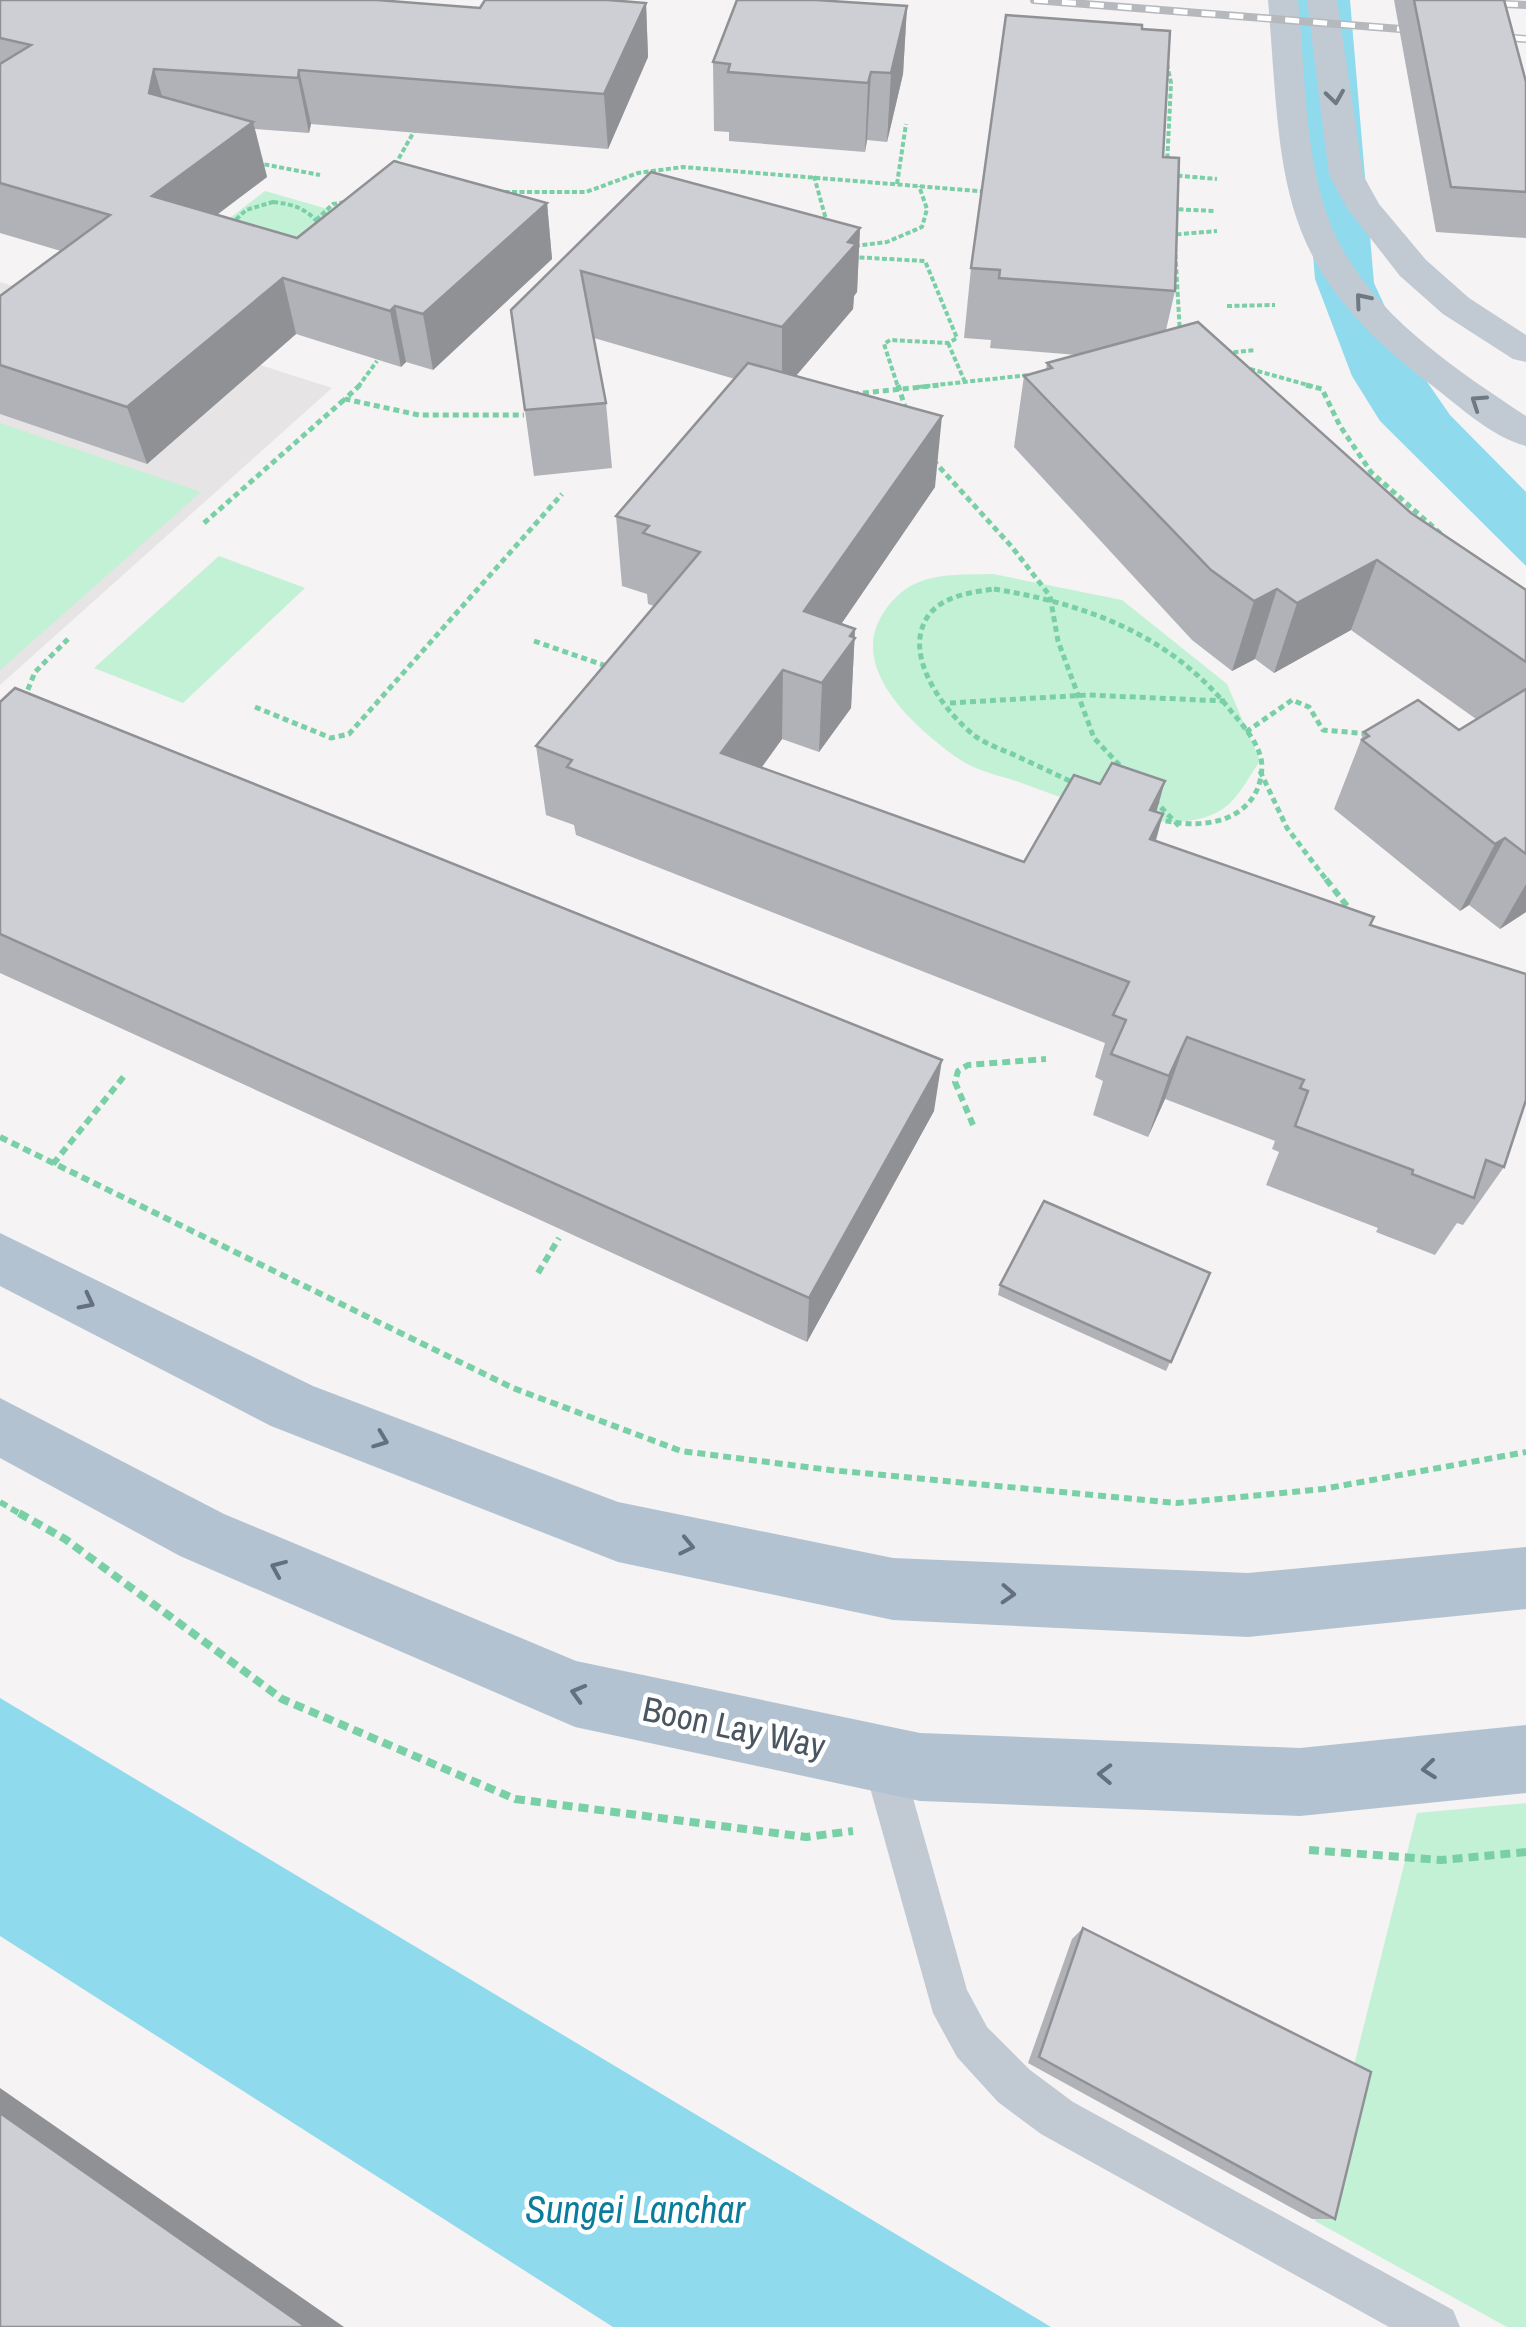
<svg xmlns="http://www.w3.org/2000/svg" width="1526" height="2327" viewBox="0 0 1526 2327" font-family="'Archivo Narrow',sans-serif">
	<rect width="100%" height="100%" fill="#f5f3f3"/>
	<polygon fill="#e6e4e5" points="0,282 332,388 0,685"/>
	<g fill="#c3f1d5">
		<polygon points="265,191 377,223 316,274 201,240"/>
		<polygon points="0,423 201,492 0,670"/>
		<polygon points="219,556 305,588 183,703 94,668"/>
		<path d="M993,574l129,26 105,84 33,77c-10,14 -19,32 -31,43 -48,43 -158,-3 -210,-22 -18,-6 -41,-11 -57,-21 -42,-29 -113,-89 -81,-144 27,-46 65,-42 112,-43z"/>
		<polygon points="1526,1803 1526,2327 1507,2327 1315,2221 1417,1813"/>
	</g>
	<g fill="#90daee">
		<polygon points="1270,0 1350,0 1374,283 1405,350 1450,415 1526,492 1526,566 1380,421 1352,376 1315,279 1309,205"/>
		<polygon points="0,1698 1051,2327 613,2327 0,1936"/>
	</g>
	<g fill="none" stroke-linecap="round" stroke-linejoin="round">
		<g stroke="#7ad0a6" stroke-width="4" stroke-dasharray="5 2.5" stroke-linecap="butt">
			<polyline points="1167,64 1171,83 1167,165"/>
			<polyline points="257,163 320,175"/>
			<polyline points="395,165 416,128"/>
			<polyline points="1170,175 1217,179"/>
			<polyline points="814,176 827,223"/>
			<polyline points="897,184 906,124"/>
			<polyline points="497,192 586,192 638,173 683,167 990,192"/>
			<path d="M273,202c19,2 33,6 45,21l-7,16c-29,11 -54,15 -83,1l-3,-10 21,-20z"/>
			<polyline points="1171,209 1215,211"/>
			<polyline points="316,220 333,204 352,201"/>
			<polyline points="1169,235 1217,231"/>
			<polyline points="855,246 887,242 922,227 927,209 919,186"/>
			<polyline points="1175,247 1180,334"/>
			<polyline points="852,257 925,261 957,338 948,343 890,340 884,344 898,387"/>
			<polyline points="1227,306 1275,305"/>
			<polyline points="948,343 965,382"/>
			<polyline points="1226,353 1255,350"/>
			<polyline points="1243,367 1315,387"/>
			<polyline points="358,387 377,361"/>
			<polyline points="918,387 1029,375"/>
		</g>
		<g stroke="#7ad0a6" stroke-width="5" stroke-dasharray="6 4" stroke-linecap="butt">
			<polyline points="360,385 345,399 419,415 524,415"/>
			<polyline points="898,385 906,410"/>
			<polyline points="1306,385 1322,389 1340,426 1371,472 1441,534"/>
			<polyline points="853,394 941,385"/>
			<polyline points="933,460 1012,547 1050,596 1058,641 1094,738 1124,770"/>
			<polyline points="204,523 345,399"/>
			<path d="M994,589c92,15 177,46 237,122 11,13 24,28 29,44 4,11 1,27 -4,37 -24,45 -92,34 -130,16 -34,-16 -68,-33 -103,-49 -16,-8 -34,-13 -48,-23 -27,-21 -63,-68 -54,-104 8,-34 44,-39 73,-43z"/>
			<polyline points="534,641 612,668"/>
			<polyline points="24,699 35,672 68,639"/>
			<polyline points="950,703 1088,695 1225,701"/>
			<polyline points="255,707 331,738 349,734 562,494"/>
			<polyline points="1246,732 1292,700 1309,707 1323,730 1370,734"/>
			<polyline points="1260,771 1287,828 1328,882"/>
			<polyline points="1154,800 1180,827"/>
		</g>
		<g stroke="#7ad0a6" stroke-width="6" stroke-dasharray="8 5" stroke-linecap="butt">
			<polyline points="1326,879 1354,915"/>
			<polyline points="973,1125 955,1082 958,1071 968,1065 1046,1059"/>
			<polyline points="0,1137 513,1388 681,1451 830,1470 1177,1503 1323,1489 1526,1452"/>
			<polyline points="53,1164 125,1075"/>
			<polyline points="538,1273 559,1238"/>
			<polyline points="0,1502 24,1516"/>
		</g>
		<g stroke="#7ad0a6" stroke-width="8" stroke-dasharray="10 6" stroke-linecap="butt">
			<polyline points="19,1513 65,1539 282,1699 515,1799 806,1837 853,1831"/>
			<polyline points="1309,1850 1441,1860 1526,1852"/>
		</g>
		<polygon fill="#c1cad2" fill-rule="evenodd" points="882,1739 896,1745 902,1759 967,1990 987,2027 1030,2070 1073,2102 1453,2310 1460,2327 1389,2327 1041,2134 998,2102 957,2057 933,2013 862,1759 868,1745"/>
		<g fill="#c1cad2" fill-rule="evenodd">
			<path d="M1268,0h30c7,70 6,145 28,212 31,93 123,153 200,204v30c-35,-9 -68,-41 -96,-62 -158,-120 -147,-204 -162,-384z"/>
			<polygon points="1307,0 1337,0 1363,175 1379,204 1426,260 1469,298 1526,335 1526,362 1513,359 1443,314 1400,276 1347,208 1329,175"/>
		</g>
		<g fill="#b3c2d1" fill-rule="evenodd">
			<polygon points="0,1233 313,1386 618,1502 893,1558 1248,1573 1526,1547 1526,1609 1248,1637 893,1620 618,1562 271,1426 0,1286"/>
			<polygon points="0,1398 224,1514 576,1661 920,1733 1300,1748 1526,1725 1526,1793 1300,1816 920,1801 575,1727 180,1556 0,1458"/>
		</g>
		<defs>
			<g id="rail">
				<polyline points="1034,0 1426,31"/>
				<polyline points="1420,0 1526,5"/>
				<polyline points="1486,36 1526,39"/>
			</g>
		</defs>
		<use href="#rail" stroke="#b5b8bd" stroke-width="8"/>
		<use href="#rail" stroke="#fff" stroke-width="5" stroke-dasharray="14" stroke-linecap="butt"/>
	</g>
	<g fill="#b0b2b7">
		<polygon points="0,0 480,8 646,3 648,57 608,149 311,124 309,133 255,129 267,177 217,215 297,238 547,203 552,259 433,370 406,362 401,367 296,334 147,464 0,414 0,296 61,251 0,233"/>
		<polygon points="1394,0 1504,0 1526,82 1526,238 1436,232"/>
		<polygon points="907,6 903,74 887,142 867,140 865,152 729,141 729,132 714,131 713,62"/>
		<polygon points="1142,29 1163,157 1175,291 1166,330 1411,513 1526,590 1526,912 1500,929 1469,905 1460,911 1334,809 1364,732 1459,730 1476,719 1351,630 1274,673 1255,659 1232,671 1192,640 1014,447 1024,376 1046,369 1047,363 1077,355 990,348 991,340 964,338 971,268"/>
		<polygon points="651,172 860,228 857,292 854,296 853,309 796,376 935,487 841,624 855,629 851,708 819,752 782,739 762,767 1024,862 1156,812 1163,814 1156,841 1370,925 1504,1167 1463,1225 1457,1223 1435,1255 1376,1232 1378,1228 1266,1185 1279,1152 1272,1149 1275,1141 1165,1099 1148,1137 1093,1115 1103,1081 1095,1077 1105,1043 576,835 574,825 546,815 536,746 654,606 648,604 647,594 622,586 616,516 735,379 594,338 606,403 612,468 534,476 511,310"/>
		<polygon points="0,702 934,1111 807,1342 0,973"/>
		<polygon points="1210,1273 1166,1371 998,1295 1000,1285"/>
		<polygon points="1083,1928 1335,2219 1312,2219 1028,2063 1072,1939"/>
	</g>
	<g fill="#909195">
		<polygon points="646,3 648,57 608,149 604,94"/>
		<polygon points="907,6 903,74 887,142 891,73"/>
		<polygon points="154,69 170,123 149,93"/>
		<polygon points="299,70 311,124 309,133 298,78"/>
		<polygon points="871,72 867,140 865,152 868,83"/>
		<polygon points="253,122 267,177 168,251 152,196"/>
		<polygon points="547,203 552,259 433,370 423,314"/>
		<polygon points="860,228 857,292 854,296 853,309 782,392 782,327"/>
		<polygon points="283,278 296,334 147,464 127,407"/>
		<polygon points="395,306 406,362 401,367 390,311"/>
		<polygon points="942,416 935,487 805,677 804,611"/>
		<polygon points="1377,560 1351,630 1274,673 1297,603"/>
		<polygon points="1277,589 1255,659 1232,671 1254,601"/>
		<polygon points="855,629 851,708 819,752 822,683"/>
		<polygon points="783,670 782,739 723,821 721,753"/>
		<polygon points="1165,781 1146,849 1150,810"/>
		<polygon points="1163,814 1144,881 1150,839"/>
		<polygon points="1505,838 1469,905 1460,911 1495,844"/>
		<polygon points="1526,884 1526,912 1500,929"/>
		<polygon points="1187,1037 1165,1099 1148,1137 1169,1076"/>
		<polygon points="942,1060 934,1111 807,1342 809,1298"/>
		<polygon points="0,2088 344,2327 306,2327 0,2113"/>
	</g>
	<g fill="#cdcfd5" stroke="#909195" stroke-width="2.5">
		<polygon points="0,0 377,0 480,8 485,0 608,0 646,3 604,94 299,70 298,78 154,69 149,93 253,122 152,196 297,238 394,161 547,203 423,314 395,306 390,311 283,278 127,407 0,365 0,296 110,215 0,183 0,64 31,45 0,38"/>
		<polygon points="737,0 816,0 907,6 891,73 871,72 868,83 728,72 730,64 713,62"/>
		<polygon points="1414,0 1504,0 1526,82 1526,192 1451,187"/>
		<polygon points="1006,15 1142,25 1142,29 1170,31 1163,157 1179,158 1175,291 999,278 1000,270 971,268"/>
		<polygon points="651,172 860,228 848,242 856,244 782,327 581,271 606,403 525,410 511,310"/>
		<polygon points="1198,322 1411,513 1526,590 1526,662 1377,560 1297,603 1277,589 1254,601 1211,570 1024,376 1052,368 1047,363"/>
		<polygon points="748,363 942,416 804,611 855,629 850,636 855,638 822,683 783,670 721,753 1024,862 1074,775 1100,784 1112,763 1165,781 1150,810 1163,814 1150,839 1374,917 1370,925 1526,974 1526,1100 1504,1167 1486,1160 1474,1198 1412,1174 1413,1170 1295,1126 1308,1091 1300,1088 1304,1080 1187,1037 1169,1076 1111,1054 1126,1020 1113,1015 1129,982 567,767 572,760 536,746 700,552 643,533 649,526 616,516"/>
		<polygon points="15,688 942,1060 809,1298 0,934 0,702"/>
		<polygon points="1526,689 1526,854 1505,838 1495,844 1362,740 1369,736 1364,732 1418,700 1459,730"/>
		<polygon points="1044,1201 1210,1273 1171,1362 1000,1285"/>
		<polygon points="1083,1928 1371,2072 1335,2219 1039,2057"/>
		<polygon points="0,2113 306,2327 0,2327"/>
	</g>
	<defs><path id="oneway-chevron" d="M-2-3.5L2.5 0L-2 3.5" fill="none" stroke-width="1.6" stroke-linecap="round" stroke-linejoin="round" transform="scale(2.5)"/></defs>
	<g stroke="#6e7983">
		<use href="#oneway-chevron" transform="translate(1335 97) rotate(82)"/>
		<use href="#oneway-chevron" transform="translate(1362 300) rotate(-130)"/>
		<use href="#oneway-chevron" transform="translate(1478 402) rotate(-146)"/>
	</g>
	<g stroke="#64717d">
		<use href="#oneway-chevron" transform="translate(87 1302) rotate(27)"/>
		<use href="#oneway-chevron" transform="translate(381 1440) rotate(21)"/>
		<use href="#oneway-chevron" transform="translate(687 1546) rotate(12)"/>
		<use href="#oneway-chevron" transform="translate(278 1568) rotate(-157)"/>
		<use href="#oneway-chevron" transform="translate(1008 1594) rotate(3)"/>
		<use href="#oneway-chevron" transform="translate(578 1693) rotate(-164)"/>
		<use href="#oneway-chevron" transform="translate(1429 1769) rotate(174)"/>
		<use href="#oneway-chevron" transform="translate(1105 1774) rotate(-178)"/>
	</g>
	<g text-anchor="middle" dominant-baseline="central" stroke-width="9" stroke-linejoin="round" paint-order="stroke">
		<g font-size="35" fill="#4a5661" stroke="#fff">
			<text transform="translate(734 1727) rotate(12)">Boon Lay Way</text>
		</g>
		<g font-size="38" font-style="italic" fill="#0c7c9b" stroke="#fff">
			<text x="635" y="2209">Sungei Lanchar</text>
		</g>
	</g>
</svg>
